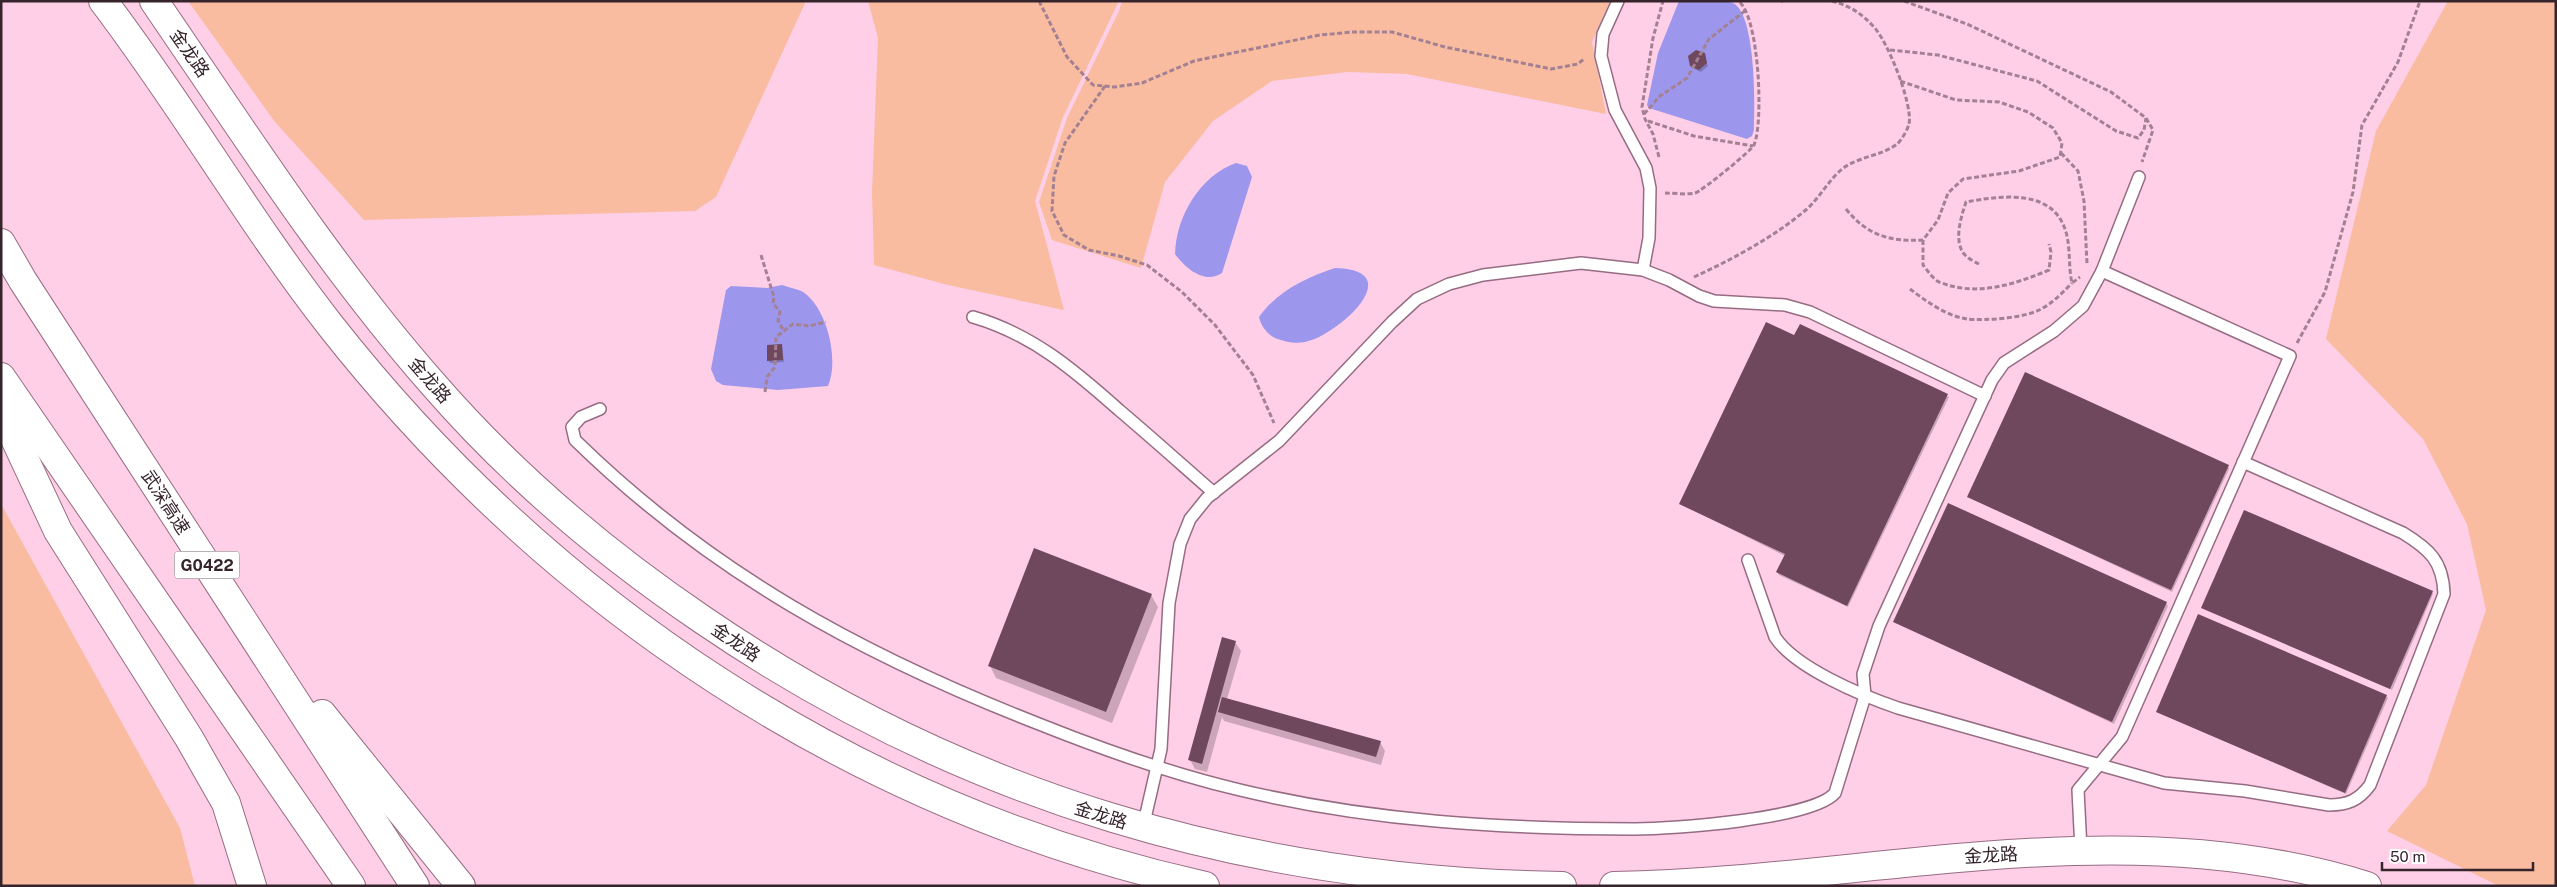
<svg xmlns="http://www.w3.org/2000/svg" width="2557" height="887" viewBox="0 0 2557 887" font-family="'Public Sans','Noto Sans SC',sans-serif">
	<rect width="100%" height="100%" fill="#ffcfe7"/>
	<g fill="#f9bca0">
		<polygon points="188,1 806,1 716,197 695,211 364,220 275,122"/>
		<polygon points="868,1 1119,1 1063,117 1035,201 1064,310 948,285 874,265 872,193 878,38"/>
		<polygon points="1122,1 1610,1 1592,42 1606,114 1407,74 1347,72 1272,81 1213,121 1165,182 1141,268 1052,240 1039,202 1067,118 1119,11"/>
		<polygon points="2448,1 2556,1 2556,886 2499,886 2387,831 2426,785 2486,610 2467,524 2423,439 2326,339 2376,131"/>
		<polygon points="1,504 180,828 195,886 1,886"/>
	</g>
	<g fill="#9d96ed">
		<path d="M1679,1c13,0 44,-1 54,2 23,11 22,103 21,127l-2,6 -5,3 -98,-31 -2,-3 11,-52z"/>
		<path d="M1236,163l11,3 5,11 -30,96c-17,12 -37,-5 -47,-19 1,-38 25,-78 61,-91z"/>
		<path d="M1335,268c76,2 2,68 -30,74 -11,2 -19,0 -30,-4 -8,-4 -14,-12 -16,-21 17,-25 48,-40 76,-49z"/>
		<path d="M782,285c8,3 19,4 25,10 21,18 32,66 21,91l-50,4 -55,-5 -7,-4 -5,-12 15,-79 5,-4 36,2z"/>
	</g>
	<g fill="#0003">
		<polygon points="1704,54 1708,66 1701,72 1692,68 1691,65"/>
		<polygon points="1795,337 1949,397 1848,607 1779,575 1777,572 1785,556 1681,504"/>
		<polygon points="782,346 784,362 770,363 768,360"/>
		<polygon points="2228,466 2229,469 2172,592 1969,497"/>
		<polygon points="2432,592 2433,594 2392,690 2203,608"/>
		<polygon points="1151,595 1158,607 1112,723 996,678 990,666"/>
		<polygon points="2166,603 2168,606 2114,724 1895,622"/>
		<polygon points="1235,642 1241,651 1227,699 1380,742 1385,751 1381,765 1224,721 1222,717 1207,772 1195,769 1190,760"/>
		<polygon points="2386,696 2388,698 2346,794 2157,712"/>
	</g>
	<g fill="#70485d">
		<polygon points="1696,50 1705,53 1707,63 1699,70 1690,66 1688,56"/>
		<polygon points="1766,322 1794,335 1800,324 1948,394 1847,606 1776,572 1785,554 1679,504"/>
		<polygon points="782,344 783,360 767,361 767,345"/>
		<polygon points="2025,372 2229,465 2171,590 1967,497"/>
		<polygon points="1948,503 2167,602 2112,722 1893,622"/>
		<polygon points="2244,510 2433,591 2390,689 2201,608"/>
		<polygon points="1034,548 1152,594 1106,712 988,666"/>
		<polygon points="2198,614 2387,695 2345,793 2156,712"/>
		<polygon points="1222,637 1236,641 1202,764 1188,760"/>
		<polygon points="1222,697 1381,741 1376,757 1218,712"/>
	</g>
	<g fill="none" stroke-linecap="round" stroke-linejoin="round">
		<defs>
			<g id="service">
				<polyline points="1618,1 1603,34 1601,56 1615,110 1646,168 1650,188 1649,238 1643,270"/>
				<path d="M973,317c59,17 101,53 146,93 32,27 63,55 95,83"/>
				<path d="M600,409l-19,8 -9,10 3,13c136,133 287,215 464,284 65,26 133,50 201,66 129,31 263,39 395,39 37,0 178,-10 200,-36l30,-97 -2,-22 16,-48 113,-246 12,-17 50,-32 29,-25 19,-35 37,-94"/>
				<path d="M1748,560l27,77c20,31 88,59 123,71l266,75 81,8 84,14c19,0 30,-5 41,-20l74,-191c-1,-33 -15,-45 -41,-61l-160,-71"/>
				<polyline points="1143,827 1161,749 1169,603 1180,544 1190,519 1207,498 1279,441 1392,322 1417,299 1449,284 1483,275 1581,263 1643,270 1669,280 1699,296 1714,301 1785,305 1810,312 1985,396"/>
				<polyline points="2081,850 2078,790 2122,737 2290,356 2102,271"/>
			</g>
			<g id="tertiary">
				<path d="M103,1c80,105 146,220 227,324 221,281 525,483 875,561"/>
				<path d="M154,1c89,130 175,265 279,383 79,91 171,169 270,236 260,178 546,261 859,266"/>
				<path d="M1614,886c251,-4 506,-78 753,0"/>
			</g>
			<g id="motorway">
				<polyline points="1,243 23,281 415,886"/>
				<polyline points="1,377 351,886"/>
				<polyline points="1,409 58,531 189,738 226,803 252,886"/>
				<polyline points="322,714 461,886"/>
			</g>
		</defs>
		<use href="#service" stroke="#966c82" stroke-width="14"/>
		<use href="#tertiary" stroke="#966c82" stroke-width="30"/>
		<use href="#motorway" stroke="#966c82" stroke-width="30"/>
		<g stroke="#a38192" stroke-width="3" stroke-dasharray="5 2.5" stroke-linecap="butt">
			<polyline points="1039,1 1067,57 1093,85 1115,87 1142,83 1194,61 1320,35 1353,32 1392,32 1445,47 1551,69 1578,64 1585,58"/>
			<polyline points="1781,1 1783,1"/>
			<polyline points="1904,1 1967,24 2111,92 2146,118 2153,130 2142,162"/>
			<polyline points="1890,50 1938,55 2037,81 2116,131 2138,138 2144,130 2146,118"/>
			<polyline points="1105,86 1065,143 1054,176 1052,211 1064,235 1089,250 1119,256 1147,265 1182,292 1215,325 1253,375 1274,423"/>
			<polyline points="1644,114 1660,96 1687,78 1709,39 1746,10"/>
			<polyline points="1648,121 1694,136 1753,146"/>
			<polyline points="2061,153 2078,171 2084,201 2087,264"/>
			<polyline points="1659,157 1653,134 1645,119 1642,107 1653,38 1663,1"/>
			<path d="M1665,193c9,0 21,2 30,0 7,-2 56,-42 59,-48 10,-23 5,-131 -16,-144"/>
			<path d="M1846,209c21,26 43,33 77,31l15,-20 10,-27 15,-14 56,-8 41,-14 2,-14 -9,-15 -25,-16 -29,-10 -43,-2 -56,-19"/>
			<path d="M1923,240v25c4,5 10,14 16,17 37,15 74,3 110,-12l2,-18 -2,-8"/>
			<polyline points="761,255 774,297 773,303 780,312 778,321 784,331"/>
			<path d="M1979,264c-4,-2 -10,-5 -14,-9 -12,-13 -4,-38 1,-53 33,-6 85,-14 99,27 6,17 3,37 7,54l8,-6"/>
			<path d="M1694,277c39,-18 80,-40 113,-68 13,-12 22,-29 35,-40 17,-13 40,-13 55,-25 4,-3 11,-15 12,-20 4,-19 -21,-83 -36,-98 -12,-13 -23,-20 -41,-25"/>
			<path d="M1910,289c16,12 36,27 57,30 17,2 57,-1 72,-9 13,-6 23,-17 33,-27"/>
			<polyline points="2297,343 2325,292 2353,192 2362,125 2398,62 2420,1"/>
			<polyline points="765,392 767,377 775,367 776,337 793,324 809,326 826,322"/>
		</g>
		<use href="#service" stroke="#fff" stroke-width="11"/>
		<use href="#tertiary" stroke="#fff" stroke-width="28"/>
		<use href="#motorway" stroke="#fff" stroke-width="28"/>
	</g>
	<g text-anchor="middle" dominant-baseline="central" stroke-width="5" stroke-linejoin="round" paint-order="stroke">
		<rect fill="#fff" stroke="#72666c" stroke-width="1" x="174.5" y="551.5" width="65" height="27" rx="4"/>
		<g font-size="16" font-weight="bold" fill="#36242d">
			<text x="207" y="565">G0422</text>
		</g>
		<g font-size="18" fill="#36242d" stroke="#fff">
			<text transform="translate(190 53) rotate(55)">金龙路</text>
			<text transform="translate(430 380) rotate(49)">金龙路</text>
			<text transform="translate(166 502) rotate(57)">武深高速</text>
			<text transform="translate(736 642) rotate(34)">金龙路</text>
			<text transform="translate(1101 815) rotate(17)">金龙路</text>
			<text transform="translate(1991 855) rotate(-3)">金龙路</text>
		</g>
	</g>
	<rect width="2557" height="887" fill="none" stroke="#36242d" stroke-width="5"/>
	<path d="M2382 862v8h151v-8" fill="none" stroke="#36242d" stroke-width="2.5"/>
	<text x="2390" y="862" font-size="15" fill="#36242d" stroke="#ffffff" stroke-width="4" paint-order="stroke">50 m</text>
</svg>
